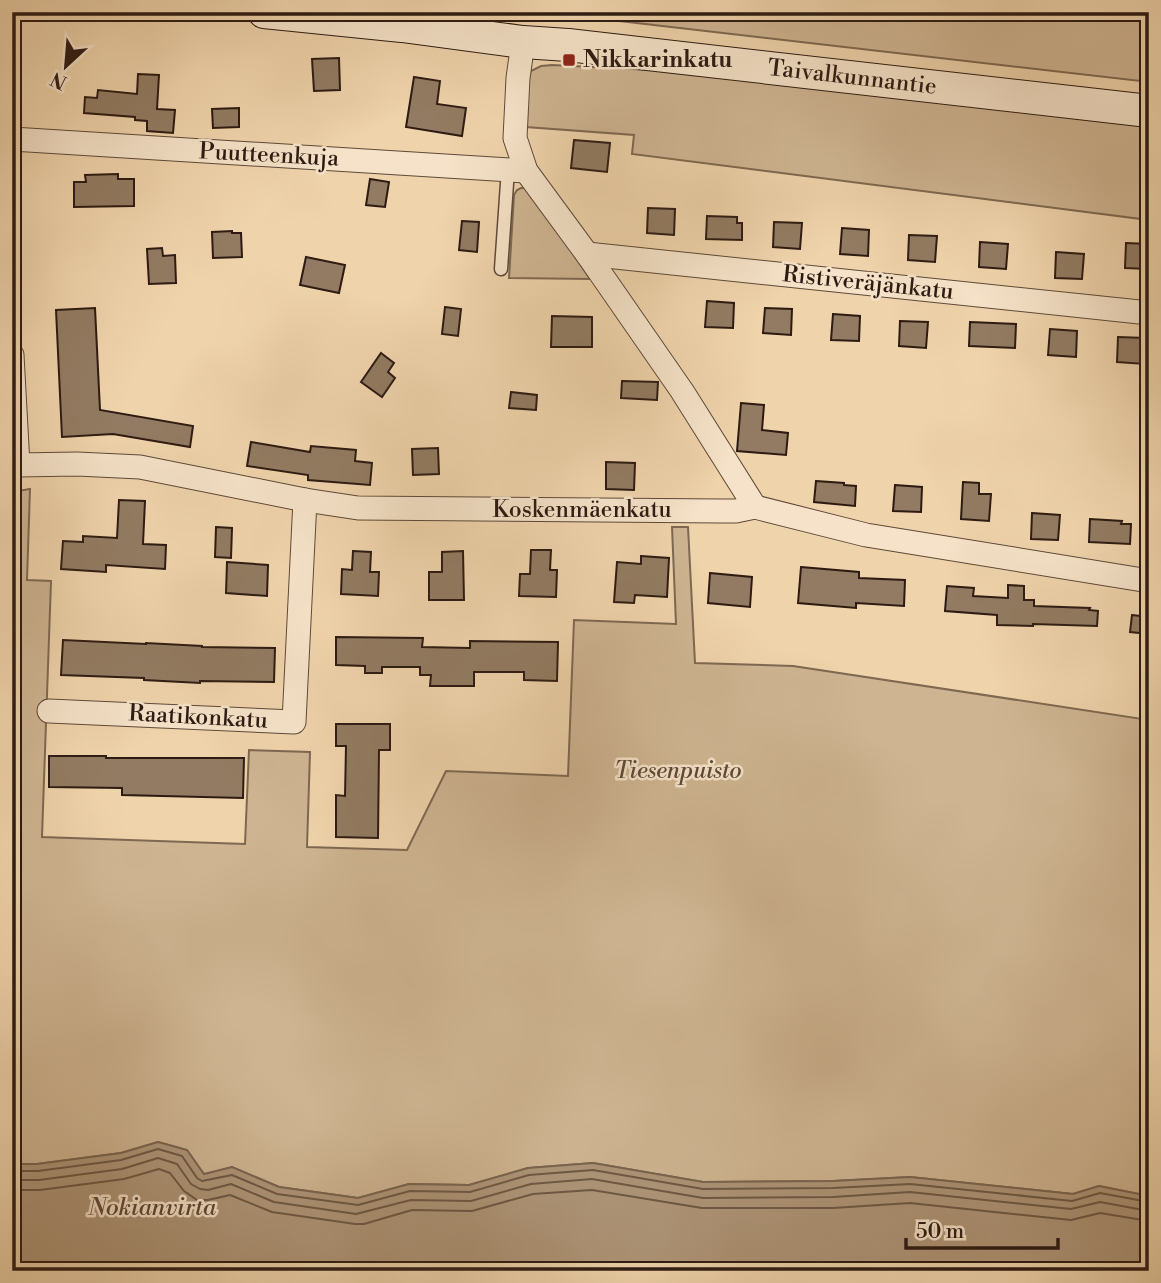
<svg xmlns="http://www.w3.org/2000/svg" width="1161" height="1283" viewBox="0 0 1161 1283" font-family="'Libre Bodoni',serif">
	<rect width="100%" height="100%" fill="#efd3ab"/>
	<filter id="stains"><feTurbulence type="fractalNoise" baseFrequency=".00286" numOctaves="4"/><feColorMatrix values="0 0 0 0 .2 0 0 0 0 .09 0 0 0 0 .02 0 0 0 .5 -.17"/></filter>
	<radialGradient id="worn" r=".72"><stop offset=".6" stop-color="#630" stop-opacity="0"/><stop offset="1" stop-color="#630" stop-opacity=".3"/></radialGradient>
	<g fill="#ceb491" stroke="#7e6852" stroke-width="2">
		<polygon points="537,12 1149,12 1149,82 602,19"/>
		<polygon points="552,65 692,72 1149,124 1149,220 632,154 634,135 526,127 528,78 531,71 541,66"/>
		<polygon points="521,188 527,188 531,191 590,279 509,278 514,195 517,190"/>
		<polygon points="30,489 27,580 51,581 42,837 245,844 249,750 310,752 307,847 407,850 446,771 568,776 574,620 676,624 672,527 688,527 695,663 793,666 1149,720 1149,1196 1099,1186 1073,1194 910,1177 833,1181 703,1182 593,1163 528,1168 469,1185 409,1184 358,1198 279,1187 232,1167 204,1175 187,1150 158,1142 121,1153 37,1164 12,1164 12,492"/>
	</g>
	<polygon fill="#ad9477" stroke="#7a644f" stroke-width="2" points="158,1142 187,1150 204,1174 232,1167 279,1187 358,1198 409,1184 469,1185 528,1168 593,1163 703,1182 833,1181 910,1177 1073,1194 1099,1186 1149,1196 1149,1271 12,1271 12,1164 37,1164 121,1153"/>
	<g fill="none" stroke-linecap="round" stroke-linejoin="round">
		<g stroke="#6d5845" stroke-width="2">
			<polyline points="12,1171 38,1171 121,1160 158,1149 182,1156 197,1178 202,1181 232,1175 277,1194 358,1205 410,1191 470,1192 529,1175 593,1170 703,1189 833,1188 910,1184 1072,1201 1100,1193 1149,1202"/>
			<polyline points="12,1180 39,1180 122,1169 158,1158 177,1164 191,1184 200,1189 208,1190 231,1184 274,1202 356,1214 411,1200 471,1201 531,1184 592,1179 703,1198 833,1197 910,1192 1071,1209 1100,1202 1149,1211"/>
			<polyline points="12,1190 40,1190 124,1179 159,1169 170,1173 184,1191 197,1200 208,1200 230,1195 272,1212 355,1224 364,1224 412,1210 472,1211 533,1194 592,1190 702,1208 833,1208 910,1203 1071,1220 1100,1213 1149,1221"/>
		</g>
	</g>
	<g fill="#927b62" stroke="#2d1b13" stroke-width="2">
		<polygon points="339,58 340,90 314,91 312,59"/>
		<polygon points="138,74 159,75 157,109 175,110 173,133 147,131 147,121 135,120 135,117 84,113 85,97 97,98 98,90 137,94"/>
		<polygon points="414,77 440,81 437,104 466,108 462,136 406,127"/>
		<polygon points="239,108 239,127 213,128 212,109"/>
		<polygon points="574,140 610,143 607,172 571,168"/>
		<polygon points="118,174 118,179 134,179 134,206 74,207 74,182 86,182 85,175"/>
		<polygon points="370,179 389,182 385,207 366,205"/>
		<polygon points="648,208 675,209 674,235 647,233"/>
		<polygon points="707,216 737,217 737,223 742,223 742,240 706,239"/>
		<polygon points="462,221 479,222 477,252 459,250"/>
		<polygon points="774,222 802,223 800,249 773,247"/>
		<polygon points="842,228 869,230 868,256 840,254"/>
		<polygon points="232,231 232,233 241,233 242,257 213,258 212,232"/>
		<polygon points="909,235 937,236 935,262 908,260"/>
		<polygon points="980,242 1008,244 1006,269 979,267"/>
		<polygon points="1126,243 1149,244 1149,269 1125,268"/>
		<polygon points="162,248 163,256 175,255 176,283 149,284 147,249"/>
		<polygon points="1056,252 1084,254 1082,279 1055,278"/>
		<polygon points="306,257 345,265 339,293 300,285"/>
		<polygon points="707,301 734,303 733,328 705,327"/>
		<polygon points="445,307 461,309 458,336 442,334"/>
		<polygon points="95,308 100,410 193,426 190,447 113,434 62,437 56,310"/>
		<polygon points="765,308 792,309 791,335 763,333"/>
		<polygon points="833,314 860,316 859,341 831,340"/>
		<polygon points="552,316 592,317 592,347 551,347"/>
		<polygon points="900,321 928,322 926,348 899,346"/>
		<polygon points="970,322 1016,324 1015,348 969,346"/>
		<polygon points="1050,329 1077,331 1076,357 1048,355"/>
		<polygon points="1118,337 1146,338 1145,364 1117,362"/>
		<polygon points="381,353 394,363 388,372 395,378 382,397 361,382"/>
		<polygon points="622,381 658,382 657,400 621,398"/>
		<polygon points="511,392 537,395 536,410 509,408"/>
		<polygon points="741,403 764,405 762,430 788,433 786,455 737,451"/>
		<polygon points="251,442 310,452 311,446 356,450 355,461 372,463 370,485 308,480 308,475 247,466"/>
		<polygon points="438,448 439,474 413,475 412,449"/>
		<polygon points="606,462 635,463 634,490 606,489"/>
		<polygon points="816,481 844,483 844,485 856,486 855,506 814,502"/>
		<polygon points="963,482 979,483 979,494 991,494 989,521 961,519"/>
		<polygon points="895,485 922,487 921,512 893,511"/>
		<polygon points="119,500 145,501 143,544 166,545 165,569 106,565 106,572 61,569 63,541 83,542 83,536 117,538"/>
		<polygon points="1032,513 1060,515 1058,540 1031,539"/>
		<polygon points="1090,519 1122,521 1121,524 1131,524 1130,544 1089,542"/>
		<polygon points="216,527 232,528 231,558 215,557"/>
		<polygon points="531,550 551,550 550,570 557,570 556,597 519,596 520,574 530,574"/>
		<polygon points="353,551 371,552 370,572 379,572 378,596 341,594 342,569 352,570"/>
		<polygon points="463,551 464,600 429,600 429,572 442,572 442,552"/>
		<polygon points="641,556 669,558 667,597 635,595 634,603 614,602 617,562 641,564"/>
		<polygon points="227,562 268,565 267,596 226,593"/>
		<polygon points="801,567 859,572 859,578 905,580 904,606 856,603 856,608 798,603"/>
		<polygon points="710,573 752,577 750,607 708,603"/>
		<polygon points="1008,585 1024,586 1024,600 1034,600 1034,606 1090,608 1089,610 1098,611 1097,626 1033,624 1033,626 997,625 997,615 945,611 947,586 974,588 973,596 1008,598"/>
		<polygon points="1132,615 1149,617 1149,634 1130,632"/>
		<polygon points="336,637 423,638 422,647 470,648 470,641 558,642 557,681 524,680 524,672 474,672 474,686 430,686 431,675 420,675 420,667 382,667 382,673 365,673 365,666 336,665"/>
		<polygon points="63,640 146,644 146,643 202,646 202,647 275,648 274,682 200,681 200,683 144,680 144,678 61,675"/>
		<polygon points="336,724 390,724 390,750 379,750 378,838 336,837 336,795 345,796 346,746 336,746"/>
		<polygon points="49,756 106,756 106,758 244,758 243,798 122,795 122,788 49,787"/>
	</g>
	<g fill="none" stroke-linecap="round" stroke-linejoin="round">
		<defs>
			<polyline id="service" points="501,269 508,169"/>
			<g id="minor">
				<polyline points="523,42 518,78 515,138 526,171 587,254 682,391 755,507"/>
				<polyline points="12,139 526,171"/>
				<polyline points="587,254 1149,313"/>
				<polyline points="12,355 18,465"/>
				<polyline points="12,467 18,465 77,464 140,467 305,500 358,508 721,511 736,511 755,507 866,535 1149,581"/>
				<polyline points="49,711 294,722 305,500"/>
			</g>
			<g id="secondary">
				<path id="s1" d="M264,12l138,14 121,16 45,3 581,66"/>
			</g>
		</defs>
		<use href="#service" stroke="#5e4939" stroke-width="15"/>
		<use href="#minor" stroke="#5e4939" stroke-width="25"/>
		<use href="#secondary" stroke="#2d1b13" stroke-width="34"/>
		<use href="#service" stroke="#f5e2c8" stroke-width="12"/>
		<use href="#minor" stroke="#f5e2c8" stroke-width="23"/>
		<use href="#secondary" stroke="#f5e2c8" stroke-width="32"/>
	</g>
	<rect fill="#8f2418" stroke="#f5e2c8" stroke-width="2.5" x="562" y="53" width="14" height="14" rx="3.5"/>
	<g text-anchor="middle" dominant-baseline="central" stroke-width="5" stroke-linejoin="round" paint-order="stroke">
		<g font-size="23" font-weight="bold" fill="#2d1b13" stroke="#f5e2c8" text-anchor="start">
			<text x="583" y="60">Nikkarinkatu</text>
		</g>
		<g font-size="23" fill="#2d1b13" stroke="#f5e2c8">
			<text stroke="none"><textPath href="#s1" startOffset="592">Taivalkunnantie</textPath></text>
			<text transform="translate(269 155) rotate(3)">Puutteenkuja</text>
			<text transform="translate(868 283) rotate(6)">Ristiveräjänkatu</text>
			<text x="582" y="510">Koskenmäenkatu</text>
			<text transform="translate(198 717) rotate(3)">Raatikonkatu</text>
		</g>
		<g font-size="23" font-style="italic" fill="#5d4939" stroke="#f5e2c8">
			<text x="678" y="771">Tiesenpuisto</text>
		</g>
		<g font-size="24" font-style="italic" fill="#5a4536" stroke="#f5e2c8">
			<text x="152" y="1208">Nokianvirta</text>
		</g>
	</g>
	<rect width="1161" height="1283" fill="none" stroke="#efd3ab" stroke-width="42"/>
	<rect x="14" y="14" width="1133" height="1255" fill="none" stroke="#2d1b13" stroke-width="3.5"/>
	<rect x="21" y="21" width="1119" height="1241" fill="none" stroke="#2d1b13" stroke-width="2"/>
	<g transform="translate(66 66) rotate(206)" stroke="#f5e2c8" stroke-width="5" paint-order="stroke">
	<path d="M0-5L12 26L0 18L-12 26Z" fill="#2d1b13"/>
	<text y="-10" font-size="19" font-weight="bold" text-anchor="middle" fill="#2d1b13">N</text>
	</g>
	<path d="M906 1238v10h152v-10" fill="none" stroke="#2d1b13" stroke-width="3.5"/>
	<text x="916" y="1238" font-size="21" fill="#2d1b13" stroke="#f5e2c8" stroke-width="5" paint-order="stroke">50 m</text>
	<rect width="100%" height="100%" filter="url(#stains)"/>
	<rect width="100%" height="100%" fill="url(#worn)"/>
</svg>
